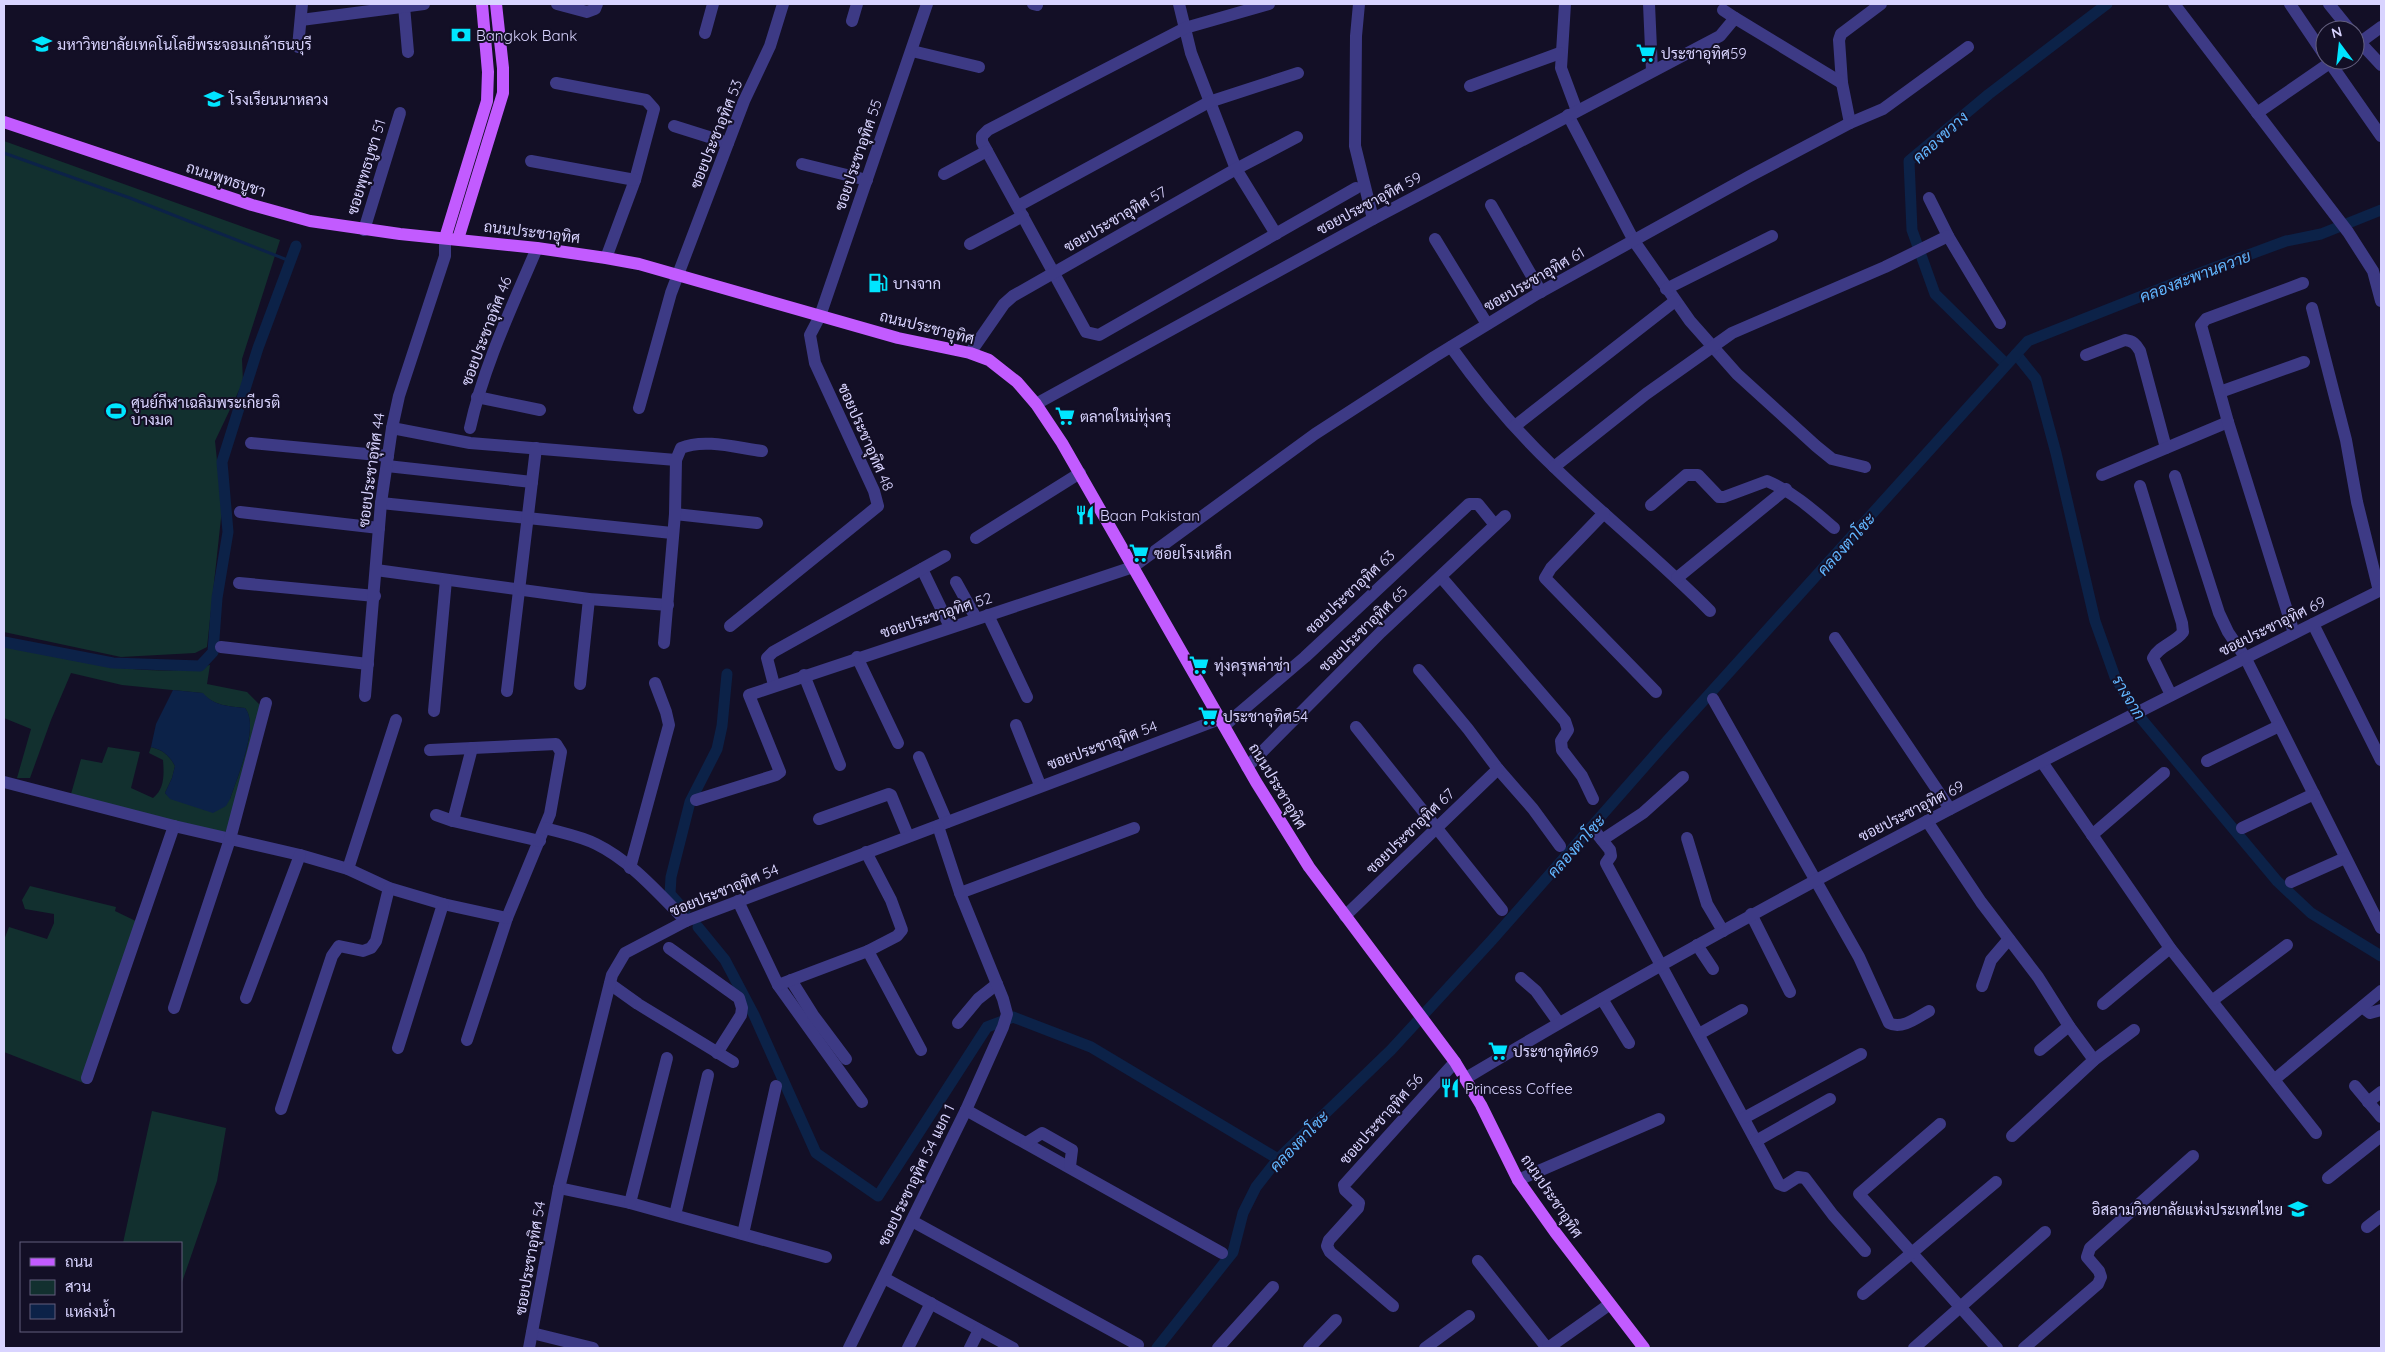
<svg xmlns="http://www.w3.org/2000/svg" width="2385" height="1352" viewBox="0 0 2385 1352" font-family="Quicksand,Sarabun,sans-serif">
	<rect width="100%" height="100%" fill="#130f26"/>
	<g fill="#12302f">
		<polygon points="4,141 280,240 242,359 243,382 215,441 222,509 207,647 195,653 121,657 4,632"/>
		<path d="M4,646c59,12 147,35 206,19l-3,19 40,8 13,13 -32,125 -6,4 -151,-40 10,-35 21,4 6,-16 32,5 -9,36 22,10c12,-9 11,-25 10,-38l-14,-7 2,-6c12,3 18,8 24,19l-3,12 -7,15c14,16 46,7 65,6 7,-22 30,-72 15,-91 -17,-2 -31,-2 -43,-15l-80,-8 -51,-12 -20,47 -21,58h-13l14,-49 -27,-11z"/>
		<polygon points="30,886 116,907 115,911 144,925 86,1084 4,1052 4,940 9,927 47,939 54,923 54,914 25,909 22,900"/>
		<polygon points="152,1111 226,1128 217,1181 181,1285 181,1243 123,1243"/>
	</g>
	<path fill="#0c2248" d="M173,690l30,3c11,13 25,13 42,15 15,18 -8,69 -15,91l-4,7 -13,7 -43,-14 -5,-6 7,-15 3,-12c-6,-11 -12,-16 -24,-19l5,-23z"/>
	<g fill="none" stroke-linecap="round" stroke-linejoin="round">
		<polyline stroke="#0c2248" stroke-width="3" points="4,153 130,198 290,261"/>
		<g stroke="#0c2248" stroke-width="11">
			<polyline points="2016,354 2036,379 2056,453 2095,621 2115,677 2139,716 2277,881 2311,913 2381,956"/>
			<polyline points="2006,364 1935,294 1912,230 1909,161 1989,94 2107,4"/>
			<polyline points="4,642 113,663 200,666 213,652 217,598 228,532 222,462 258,348 296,246"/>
			<polyline points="685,911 670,894 671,877 690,802 717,749 722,726 727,674"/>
			<polyline points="698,927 725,960 754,1015 816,1153 878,1196 987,1027 1013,1017 1091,1047 1278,1159"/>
			<polyline points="1157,1348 1233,1252 1243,1213 1256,1187 1278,1159 1391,1050 1492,940 1667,741 2028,341 2205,271 2286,241 2321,234 2381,210"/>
		</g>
		<g stroke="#3d3a85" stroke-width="12">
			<polyline points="557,4 587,12 595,9 597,4"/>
			<polyline points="1033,4 1037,5"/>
			<polyline points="1179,4 1191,53 1236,169 1276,234"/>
			<polyline points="1269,4 1185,28 988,130 982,136 982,142 1086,332 1099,335 1356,188"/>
			<polyline points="1359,4 1356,36 1355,146 1373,219"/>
			<polyline points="1565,4 1561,68 1577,111"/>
			<polyline points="1649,4 1652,71"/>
			<polyline points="2174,4 2348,232 2373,271 2381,301"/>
			<polyline points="2290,4 2325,56"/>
			<polyline points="2329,4 2350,30"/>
			<polyline points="404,6 408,52"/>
			<polyline points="1723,10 1735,18"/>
			<polyline points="301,20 424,4"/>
			<polyline points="852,21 857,4"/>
			<polyline points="705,33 713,4"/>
			<polyline points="2355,37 2381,65"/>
			<polyline points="2355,46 2381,27"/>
			<polyline points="298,47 302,4"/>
			<polyline points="912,51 979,67"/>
			<polyline points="2328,60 2381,136"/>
			<polyline points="556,83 646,100 654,109 635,180 606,258"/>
			<polyline points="1470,86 1560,53"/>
			<polyline points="2257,113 2334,60"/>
			<polyline points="1568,115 1634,241 1690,321 1737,374 1816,446 1832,459 1865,467"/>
			<polyline points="1850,123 1842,83 1839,40 1841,34 1881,4"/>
			<polyline points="674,126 728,143"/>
			<polyline points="531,161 635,180"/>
			<polyline points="802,164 867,180"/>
			<polyline points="944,174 987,151"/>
			<polyline points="1929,198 1948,236 2000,323"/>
			<polyline points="1491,205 1541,292"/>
			<polyline points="1018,206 1209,102 1298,73"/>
			<polyline points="364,230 400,113"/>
			<polyline points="1435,239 1487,324"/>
			<polyline points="970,244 1023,216"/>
			<polyline points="1666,289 1772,236"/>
			<polyline points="2312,308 2346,440 2357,502 2379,591"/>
			<path d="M1451,347c30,42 64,83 102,119 51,50 107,94 157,145"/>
			<polyline points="970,353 1004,304 1013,296 1236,169 1297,137"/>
			<path d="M2086,355l39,-15c8,1 11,4 15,11l26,97"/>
			<polyline points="2220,392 2304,362"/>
			<polyline points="477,397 540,410"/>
			<polyline points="1036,404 1373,219 1720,36 1735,18 1842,83"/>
			<polyline points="639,408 671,293 744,101 770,46 783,4"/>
			<polyline points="1515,426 1675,301"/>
			<polyline points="392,428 470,443 676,460"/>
			<path d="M470,428c14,-63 42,-121 67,-180"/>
			<polyline points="251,443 388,456"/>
			<polyline points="387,466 532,482"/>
			<polyline points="1554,467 1646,394 1732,333 1885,267 1948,236"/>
			<polyline points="2102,475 2228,422"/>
			<polyline points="2175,476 2219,613 2228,632 2245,657 2381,928"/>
			<path d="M2140,486l42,137 1,9c-8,11 -23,13 -30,26l18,37"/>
			<polyline points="381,503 672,533"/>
			<path d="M1651,505l35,-30h12l21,22h5l43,-16c26,11 46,29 67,47"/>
			<polyline points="240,512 379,528"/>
			<polyline points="1604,513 1551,568 1545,578 1656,692"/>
			<polyline points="675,514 757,523"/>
			<polyline points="976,538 1080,473"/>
			<polyline points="922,569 950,627"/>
			<polyline points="376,570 589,599 668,605"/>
			<polyline points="1441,577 1565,721 1568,730 1561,741 1562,750 1582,776 1593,799"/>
			<polyline points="1677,578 1786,489"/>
			<polyline points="956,582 976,618"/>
			<polyline points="239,583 375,596"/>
			<polyline points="988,615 1027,697"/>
			<polyline points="2313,624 2381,760"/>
			<polyline points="730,626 878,506 874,491 815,363 810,335 820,316 927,4"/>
			<polyline points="2294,633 2228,422 2201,325 2206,319 2303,283"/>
			<polyline points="1835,638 1950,809"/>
			<path d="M664,643l11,-129 1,-54 5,-12c23,-10 57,0 81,3"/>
			<polyline points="221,647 368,664"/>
			<polyline points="857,657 898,743"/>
			<polyline points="1419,670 1468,729 1498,769 1533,809 1560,846"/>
			<polyline points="804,675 840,765"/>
			<polyline points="580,684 589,599"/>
			<polyline points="774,685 767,658 773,652 945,556"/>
			<polyline points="507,691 536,448"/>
			<polyline points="365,696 381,503 392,428 399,396 445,256 445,238"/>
			<path d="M1713,699l146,258 30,66c13,7 29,-6 40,-12"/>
			<polyline points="434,711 446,580"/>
			<polyline points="1016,725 1040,785"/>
			<polyline points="1224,726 1305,657 1469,504 1478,504 1495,525"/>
			<polyline points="1356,727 1502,910"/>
			<polyline points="430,750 556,744 561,752 550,814 507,918 467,1040"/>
			<polyline points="919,757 947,822"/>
			<polyline points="2207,761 2279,726"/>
			<polyline points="2042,762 2170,948 2316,1133"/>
			<polyline points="1247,767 1381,632 1505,516"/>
			<polyline points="4,782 174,826 300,855 348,869 389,888 443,904 507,918"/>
			<polyline points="696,800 776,775 780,772 749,695 1133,567 1315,434 1434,357 1537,294 1750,176 1850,123 1883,109 1968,47"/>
			<polyline points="436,815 453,821 540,841"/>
			<polyline points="819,819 889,794 891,795 908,836"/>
			<polyline points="453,821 472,748"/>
			<polyline points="1927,821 1981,902 2038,977 2069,1026 2094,1060"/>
			<path d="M545,828c17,5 35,8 51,16 35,17 63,50 90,77"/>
			<polyline points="2242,828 2314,794"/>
			<polyline points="1594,830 1610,850 1611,856 1606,863 1608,867 1779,1184 1784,1186 1798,1177 1805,1178 1833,1215 1865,1251"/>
			<polyline points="2092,835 2164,773"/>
			<polyline points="1687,838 1707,904 1723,931"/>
			<polyline points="1602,840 1643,813 1683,777"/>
			<polyline points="866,852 891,900 902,930 897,936 868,951"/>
			<polyline points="630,868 669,725 666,712 655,683"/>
			<polyline points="348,869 396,720"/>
			<polyline points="2291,882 2345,858"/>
			<polyline points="960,893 1134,828"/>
			<polyline points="738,901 778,985 862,1102"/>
			<polyline points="1751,914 1790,992"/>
			<polyline points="1345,916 1498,769"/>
			<polyline points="1697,945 1713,969"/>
			<polyline points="669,948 739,998 742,1008 741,1015 717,1053"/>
			<polyline points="1521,978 1536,991 1559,1023"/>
			<polyline points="791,980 813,1015 846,1059"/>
			<polyline points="610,984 638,1004 733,1062"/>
			<polyline points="778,985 868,951 921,1050"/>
			<polyline points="1982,986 1991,960 2009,939"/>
			<polyline points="246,998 300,855"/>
			<polyline points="1602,999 1629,1043"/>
			<polyline points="2213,1000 2287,945"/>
			<polyline points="2103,1004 2170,948"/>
			<polyline points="2362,1007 2370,1013 2381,1010"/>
			<polyline points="174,1008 230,839 266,703"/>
			<polyline points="958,1023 978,999 997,984"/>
			<polyline points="1699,1034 1742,1010"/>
			<polyline points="398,1048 443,904"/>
			<polyline points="2040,1050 2069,1026"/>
			<polyline points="87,1078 174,826"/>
			<path d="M1466,1078c297,-177 606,-334 915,-488"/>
			<polyline points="2275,1079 2381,991"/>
			<polyline points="2355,1086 2381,1117"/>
			<polyline points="2368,1102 2381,1092"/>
			<polyline points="281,1109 332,956 339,946 363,951 371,948 376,941 389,888"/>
			<polyline points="966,1110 1222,1253"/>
			<polyline points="1744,1118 1861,1054"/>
			<polyline points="1940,1124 1859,1194 1997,1348"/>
			<polyline points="2012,1136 2094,1060 2134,1030"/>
			<polyline points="1756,1141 1830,1099"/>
			<polyline points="1026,1143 1042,1133 1072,1150 1070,1166"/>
			<polyline points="2328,1178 2381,1136"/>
			<polyline points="1518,1180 1659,1119"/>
			<polyline points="559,1188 630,1203 826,1257"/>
			<polyline points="630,1203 667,1058"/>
			<polyline points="675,1215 708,1075"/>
			<polyline points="912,1221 1138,1345"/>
			<polyline points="2367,1227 2381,1216"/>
			<polyline points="743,1234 776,1086"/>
			<polyline points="1478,1261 1547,1348"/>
			<polyline points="884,1278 1013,1348"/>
			<polyline points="1863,1294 1996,1182"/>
			<polyline points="1393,1306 1330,1252 1327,1246 1329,1240 1358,1208 1359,1203 1345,1190 1344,1185 1455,1062"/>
			<polyline points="532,1333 593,1348"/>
			<polyline points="529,1348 559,1188 612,975 625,953 686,921 1220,719"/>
			<polyline points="849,1348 966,1110 1003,1027 1007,1014 1003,999 960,893 938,826"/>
			<polyline points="908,1348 931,1303"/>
			<polyline points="970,1348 979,1330"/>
			<polyline points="1218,1348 1273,1287"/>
			<polyline points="1309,1348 1336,1320"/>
			<polyline points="1425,1348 1469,1316"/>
			<polyline points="1548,1348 1610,1304"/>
			<polyline points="1914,1348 2045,1232"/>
			<polyline points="2024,1348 2098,1284 2101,1277 2099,1271 2087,1257 2090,1248 2193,1156"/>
		</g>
		<g stroke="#c25bff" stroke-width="12">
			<polyline points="4,122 252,205 310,221 400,234 537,248 606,258 639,264 898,338 970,353 989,360 1017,382 1036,404 1062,443 1256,782 1309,867 1455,1062 1481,1105 1518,1180 1555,1232 1644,1348"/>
			<polyline points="445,238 487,101 488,72 482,4"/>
			<polyline points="458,239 503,93 503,68 496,4"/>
		</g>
	</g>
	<defs>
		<symbol id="bank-bare" viewBox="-9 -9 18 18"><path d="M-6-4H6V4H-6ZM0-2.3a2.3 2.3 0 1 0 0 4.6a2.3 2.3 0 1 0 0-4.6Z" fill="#00e5ff" stroke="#130f26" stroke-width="2.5" paint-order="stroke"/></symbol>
		<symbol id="university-bare" viewBox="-9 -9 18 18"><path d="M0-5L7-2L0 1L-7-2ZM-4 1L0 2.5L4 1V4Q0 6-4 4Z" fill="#00e5ff" stroke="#130f26" stroke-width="2.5" paint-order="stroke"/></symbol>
		<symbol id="supermarket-bare" viewBox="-9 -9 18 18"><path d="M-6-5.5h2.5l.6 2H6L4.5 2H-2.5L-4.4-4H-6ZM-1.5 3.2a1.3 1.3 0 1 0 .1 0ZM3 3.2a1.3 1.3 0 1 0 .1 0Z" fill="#00e5ff" stroke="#130f26" stroke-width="2.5" paint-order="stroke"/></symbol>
		<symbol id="school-bare" viewBox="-9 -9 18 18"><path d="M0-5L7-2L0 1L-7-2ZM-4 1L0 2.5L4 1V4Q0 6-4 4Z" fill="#00e5ff" stroke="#130f26" stroke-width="2.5" paint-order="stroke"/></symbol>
		<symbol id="fuel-bare" viewBox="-9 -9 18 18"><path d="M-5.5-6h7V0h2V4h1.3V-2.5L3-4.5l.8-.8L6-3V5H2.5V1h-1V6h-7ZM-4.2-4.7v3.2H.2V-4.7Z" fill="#00e5ff" stroke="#130f26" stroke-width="2.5" paint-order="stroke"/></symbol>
		<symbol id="stadium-bare" viewBox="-9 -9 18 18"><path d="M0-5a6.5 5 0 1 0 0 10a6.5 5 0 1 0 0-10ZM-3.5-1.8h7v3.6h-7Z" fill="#00e5ff" stroke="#130f26" stroke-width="2.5" paint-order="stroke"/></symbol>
		<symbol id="restaurant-bare" viewBox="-9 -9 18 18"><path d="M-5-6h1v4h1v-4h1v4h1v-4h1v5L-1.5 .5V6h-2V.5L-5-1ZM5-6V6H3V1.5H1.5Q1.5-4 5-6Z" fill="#00e5ff" stroke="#130f26" stroke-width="2.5" paint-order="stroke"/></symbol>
	</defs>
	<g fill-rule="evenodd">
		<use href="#bank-bare" x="447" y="21" width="28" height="28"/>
		<use href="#university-bare" x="28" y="30" width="28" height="28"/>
		<use href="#supermarket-bare" x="1632" y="39" width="28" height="28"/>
		<use href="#school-bare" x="200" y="85" width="28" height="28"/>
		<use href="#fuel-bare" x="864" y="269" width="28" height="28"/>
		<use href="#stadium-bare" x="102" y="397" width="28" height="28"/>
		<use href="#supermarket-bare" x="1051" y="402" width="28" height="28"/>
		<use href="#restaurant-bare" x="1071" y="501" width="28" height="28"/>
		<use href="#supermarket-bare" x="1125" y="539" width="28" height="28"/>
		<use href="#supermarket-bare" x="1185" y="651" width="28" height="28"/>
		<use href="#supermarket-bare" x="1194" y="702" width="28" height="28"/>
		<use href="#supermarket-bare" x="1484" y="1037" width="28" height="28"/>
		<use href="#restaurant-bare" x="1436" y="1074" width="28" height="28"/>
		<use href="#university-bare" x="2284" y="1195" width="28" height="28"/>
	</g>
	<g text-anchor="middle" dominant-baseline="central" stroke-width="4" stroke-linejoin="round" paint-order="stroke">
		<g font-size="15" fill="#d9d4ff" stroke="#130f26" text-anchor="start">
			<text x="476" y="35">Bangkok Bank</text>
			<text x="57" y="44">มหาวิทยาลัยเทคโนโลยีพระจอมเกล้าธนบุรี</text>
			<text x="1661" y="53">ประชาอุทิศ59</text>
			<text x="229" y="99">โรงเรียนนาหลวง</text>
			<text x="893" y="283">บางจาก</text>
			<text x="131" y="402">ศูนย์กีฬาเฉลิมพระเกียรติ<tspan x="131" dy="17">บางมด</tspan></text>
			<text x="1080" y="416">ตลาดใหม่ทุ่งครุ</text>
			<text x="1100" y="515">Baan Pakistan</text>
			<text x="1154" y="553">ซอยโรงเหล็ก</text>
			<text x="1214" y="665">ทุ่งครุพล่าช่า</text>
			<text x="1223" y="716">ประชาอุทิศ54</text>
			<text x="1513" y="1051">ประชาอุทิศ69</text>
			<text x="1465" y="1088">Princess Coffee</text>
			<text x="2283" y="1209" text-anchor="end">อิสลามวิทยาลัยแห่งประเทศไทย</text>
		</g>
		<g font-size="15" fill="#d9d4ff" stroke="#130f26">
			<text transform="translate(716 134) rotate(-68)">ซอยประชาอุทิศ 53</text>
			<text transform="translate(858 155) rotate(-71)">ซอยประชาอุทิศ 55</text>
			<text transform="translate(366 167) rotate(-73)">ซอยพุทธบูชา 51</text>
			<text transform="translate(226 179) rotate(18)">ถนนพุทธบูชา</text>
			<text transform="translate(1369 203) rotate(-28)">ซอยประชาอุทิศ 59</text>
			<text transform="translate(1115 219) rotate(-30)">ซอยประชาอุทิศ 57</text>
			<text transform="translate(532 232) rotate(7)">ถนนประชาอุทิศ</text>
			<text transform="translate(1534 279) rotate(-30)">ซอยประชาอุทิศ 61</text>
			<text transform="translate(927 327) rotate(14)">ถนนประชาอุทิศ</text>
			<text transform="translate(486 331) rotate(-69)">ซอยประชาอุทิศ 46</text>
			<text transform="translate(866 437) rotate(66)">ซอยประชาอุทิศ 48</text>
			<text transform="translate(371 470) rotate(-82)">ซอยประชาอุทิศ 44</text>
			<text transform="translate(1350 592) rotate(-43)">ซอยประชาอุทิศ 63</text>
			<text transform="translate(936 615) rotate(-18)">ซอยประชาอุทิศ 52</text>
			<text transform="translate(2272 626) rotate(-26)">ซอยประชาอุทิศ 69</text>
			<text transform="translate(1363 629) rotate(-44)">ซอยประชาอุทิศ 65</text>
			<text transform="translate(1102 745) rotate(-20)">ซอยประชาอุทิศ 54</text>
			<text transform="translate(1278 786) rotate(59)">ถนนประชาอุทิศ</text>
			<text transform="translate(1911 811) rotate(-27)">ซอยประชาอุทิศ 69</text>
			<text transform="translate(1410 831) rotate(-44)">ซอยประชาอุทิศ 67</text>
			<text transform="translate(724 890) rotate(-22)">ซอยประชาอุทิศ 54</text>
			<text transform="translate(1381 1119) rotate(-48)">ซอยประชาอุทิศ 56</text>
			<text transform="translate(916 1175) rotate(-64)">ซอยประชาอุทิศ 54 แยก 1</text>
			<text transform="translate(1552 1196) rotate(56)">ถนนประชาอุทิศ</text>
			<text transform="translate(530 1258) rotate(-80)">ซอยประชาอุทิศ 54</text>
		</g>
		<g font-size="16" font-style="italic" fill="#62b6ff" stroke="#130f26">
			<text transform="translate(1940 137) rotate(-42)">คลองขวาง</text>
			<text transform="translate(2195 276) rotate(-21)">คลองสะพานควาย</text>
			<text transform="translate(1846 544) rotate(-48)">คลองตาโซะ</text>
			<text transform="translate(2129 697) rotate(59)">รางจาก</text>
			<text transform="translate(1576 846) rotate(-48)">คลองตาโซะ</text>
			<text transform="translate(1299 1141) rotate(-46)">คลองตาโซะ</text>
		</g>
	</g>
	<rect width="2385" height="1352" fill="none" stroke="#d9d4ff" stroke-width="10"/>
	<rect x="20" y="1242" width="162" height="90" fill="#130f26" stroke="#625e7d"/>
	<rect x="30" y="1258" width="25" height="8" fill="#c25bff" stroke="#625e7d"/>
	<text x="65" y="1267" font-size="15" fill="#d9d4ff">ถนน</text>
	<rect x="30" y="1280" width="25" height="15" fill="#12302f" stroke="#625e7d"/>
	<text x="65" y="1292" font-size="15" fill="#d9d4ff">สวน</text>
	<rect x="30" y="1304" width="25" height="15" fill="#0c2248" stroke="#625e7d"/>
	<text x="65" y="1317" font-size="15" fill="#d9d4ff">แหล่งน้ำ</text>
	<g transform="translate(2340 45) rotate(345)"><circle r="24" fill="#130f26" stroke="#625e7d"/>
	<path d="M0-4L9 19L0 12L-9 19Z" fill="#00e5ff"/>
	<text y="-8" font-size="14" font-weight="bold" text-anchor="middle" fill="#d9d4ff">N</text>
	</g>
</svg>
